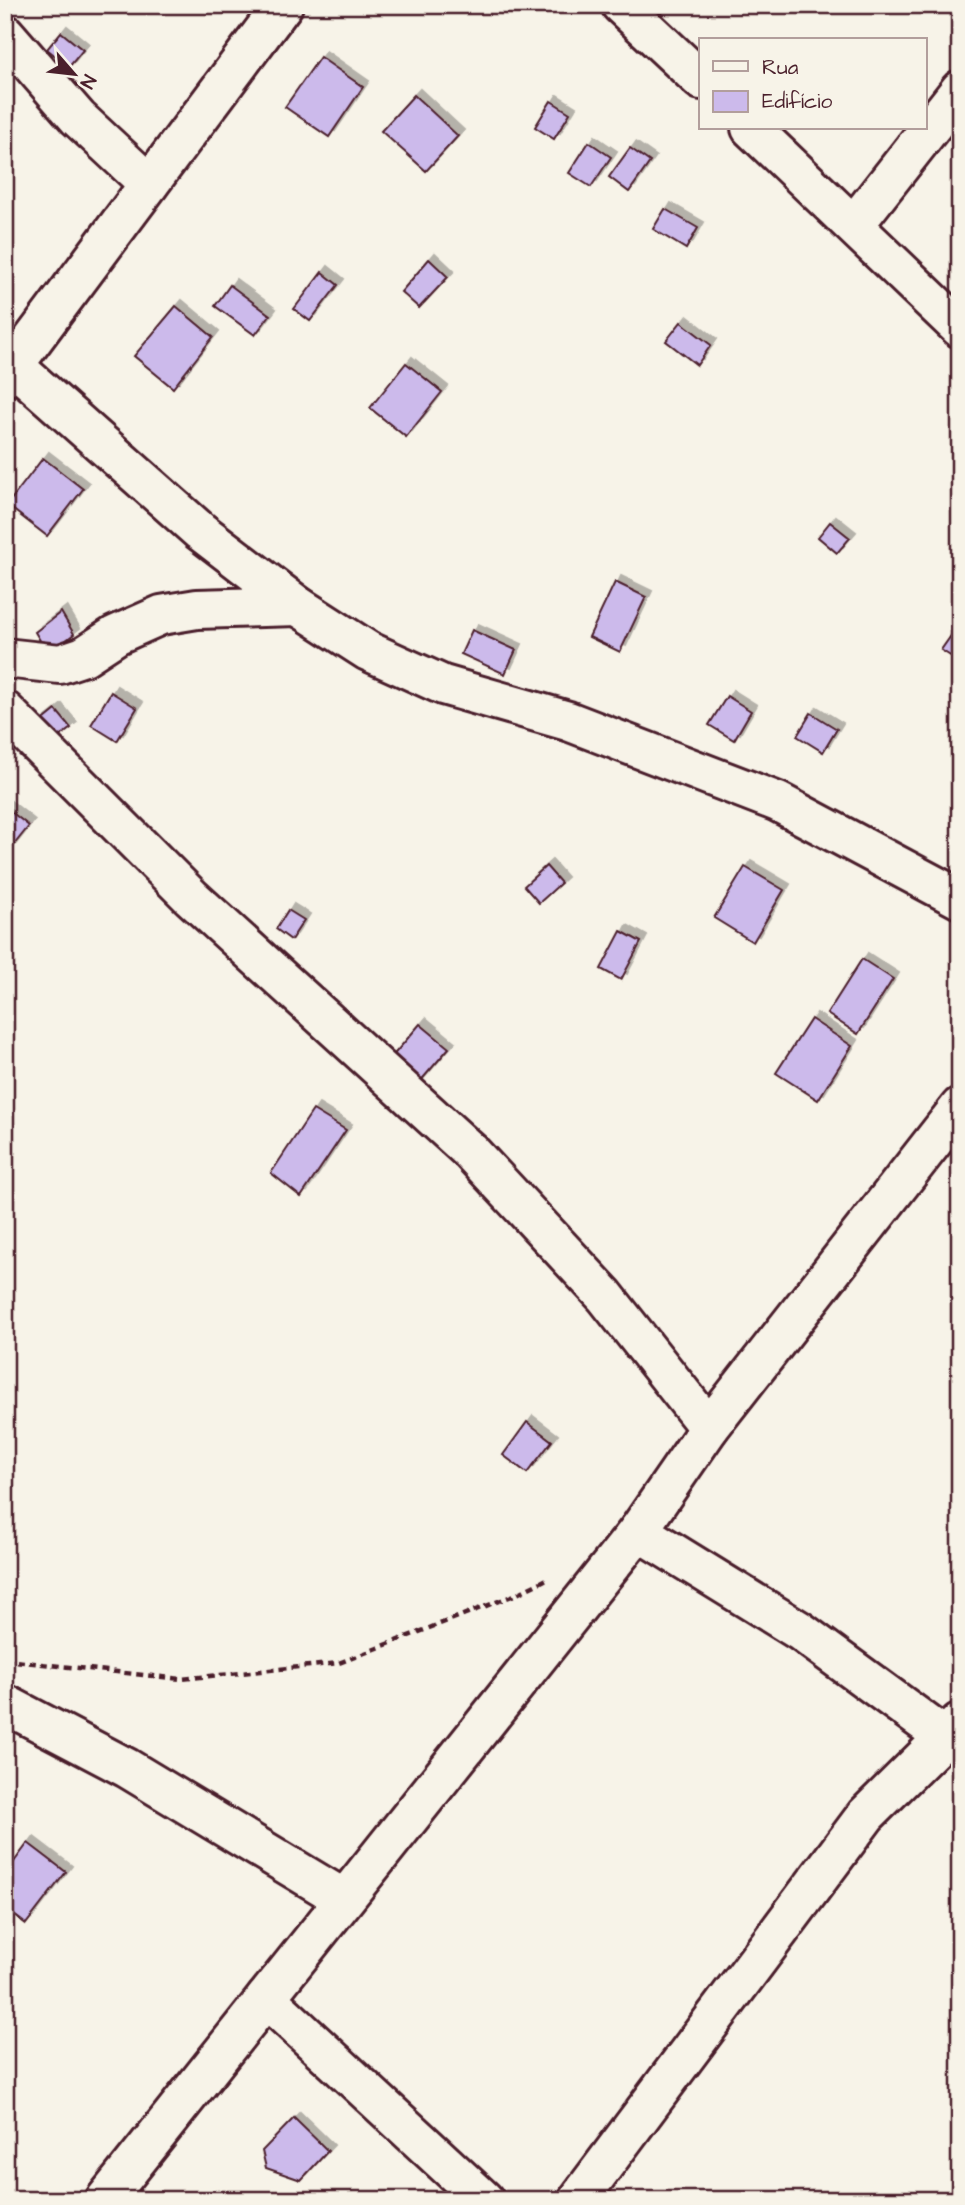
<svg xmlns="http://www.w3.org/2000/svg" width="965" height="2205" viewBox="0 0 965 2205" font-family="'Architects Daughter',sans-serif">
	<defs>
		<filter id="shadow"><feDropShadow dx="6" dy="-6" stdDeviation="0" flood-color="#0004"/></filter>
	</defs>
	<rect width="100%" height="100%" fill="#f7f3e8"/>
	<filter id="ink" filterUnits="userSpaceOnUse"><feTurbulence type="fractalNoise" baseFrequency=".0143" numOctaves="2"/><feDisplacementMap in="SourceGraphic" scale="14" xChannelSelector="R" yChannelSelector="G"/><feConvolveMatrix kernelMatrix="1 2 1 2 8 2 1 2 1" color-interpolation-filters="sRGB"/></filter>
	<g filter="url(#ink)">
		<g fill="#ccbaeb" stroke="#4a1f2b" stroke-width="2" filter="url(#shadow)">
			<polygon points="61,32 83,50 69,67 47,49"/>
			<polygon points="320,57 363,87 329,137 285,107"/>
			<polygon points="414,95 458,136 426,171 381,131"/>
			<polygon points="551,101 570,113 554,139 535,127"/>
			<polygon points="589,142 611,157 591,187 569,173"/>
			<polygon points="630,148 650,162 629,192 609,177"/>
			<polygon points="665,209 698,228 686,249 653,229"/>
			<polygon points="429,259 448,277 419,308 401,292"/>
			<polygon points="322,272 338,285 310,321 294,309"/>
			<polygon points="230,285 270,315 255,335 215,306"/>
			<polygon points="176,306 213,337 173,388 134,356"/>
			<polygon points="681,322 711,345 697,365 666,341"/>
			<polygon points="406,363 442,392 406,437 370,408"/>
			<polygon points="43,458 83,489 47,536 7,505"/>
			<polygon points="830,522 850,538 837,553 818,537"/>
			<polygon points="615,582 646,597 620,652 589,637"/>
			<polygon points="61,612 74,634 48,654 35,632"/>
			<polygon points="472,630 516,650 505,674 461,654"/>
			<polygon points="955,630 960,634 960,662 941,650"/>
			<polygon points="111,692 137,708 117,741 91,725"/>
			<polygon points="727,696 751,711 734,740 709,725"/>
			<polygon points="56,710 71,728 54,741 40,723"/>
			<polygon points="811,713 837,729 823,752 797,736"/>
			<polygon points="5,807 29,826 5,856"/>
			<polygon points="546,866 561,883 539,903 524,886"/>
			<polygon points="745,867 784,890 753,942 714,918"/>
			<polygon points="288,910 304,920 291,940 276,929"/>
			<polygon points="621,931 641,942 621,980 601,969"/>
			<polygon points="862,959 893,979 858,1034 827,1014"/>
			<polygon points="811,1019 852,1046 818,1100 776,1073"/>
			<polygon points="420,1024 449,1048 418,1084 390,1059"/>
			<polygon points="313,1110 346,1130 301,1197 271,1173"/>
			<polygon points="527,1422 552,1441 527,1473 503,1455"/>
			<polygon points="28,1843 66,1872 26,1924 5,1908 5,1874"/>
			<polygon points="294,2118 328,2151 301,2180 266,2168 262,2151"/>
		</g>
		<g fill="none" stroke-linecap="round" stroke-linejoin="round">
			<defs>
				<g id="minor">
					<polyline points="621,5 701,80"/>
					<polyline points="5,34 78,118 149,184"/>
					<polyline points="751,128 960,328"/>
					<polyline points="854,225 960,90"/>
					<polyline points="14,366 200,531 298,606 368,651 443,685 568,721 778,802 960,899"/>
					<polyline points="5,377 283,5"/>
					<polyline points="5,658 60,664 84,656 116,635 161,615 197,609 298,606"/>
					<polyline points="5,711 191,897 470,1151 605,1296 709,1428"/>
					<polyline points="638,1531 800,1631 946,1738 960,1744"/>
					<polyline points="5,1704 127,1768 344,1899"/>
					<polyline points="266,1998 484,2200"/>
					<polyline points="105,2200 638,1531 709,1428 960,1107"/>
					<polyline points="578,2200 866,1815 960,1722"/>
				</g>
			</defs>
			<use href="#minor" stroke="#4a1f2b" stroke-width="44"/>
			<polyline stroke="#4a1f2b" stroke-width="4.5" stroke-dasharray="7 5" stroke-linecap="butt" points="5,1660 181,1679 339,1663 517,1594 549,1578"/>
			<use href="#minor" stroke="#f7f3e8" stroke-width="38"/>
		</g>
	</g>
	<rect width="965" height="2205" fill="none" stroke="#f7f3e8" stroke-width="28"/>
	<rect x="14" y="14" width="937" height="2177" fill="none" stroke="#4a1f2b" stroke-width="2.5" filter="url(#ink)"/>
	<rect x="699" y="38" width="228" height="91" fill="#f7f3e8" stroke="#b29e9c" stroke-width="2"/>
	<rect x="713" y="61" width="35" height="10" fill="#f7f3e8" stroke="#b29e9c" stroke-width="2"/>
	<text x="762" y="74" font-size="21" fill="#4a1f2b">Rua</text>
	<rect x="713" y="91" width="35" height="21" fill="#ccbaeb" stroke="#b29e9c" stroke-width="2"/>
	<text x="762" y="108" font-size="21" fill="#4a1f2b">Edifício</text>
	<g transform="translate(74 74) rotate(118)" stroke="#f7f3e8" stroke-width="5" paint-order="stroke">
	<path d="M0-5L12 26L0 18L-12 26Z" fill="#4a1f2b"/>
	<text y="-10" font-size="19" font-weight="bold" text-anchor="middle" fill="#4a1f2b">N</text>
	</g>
</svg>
